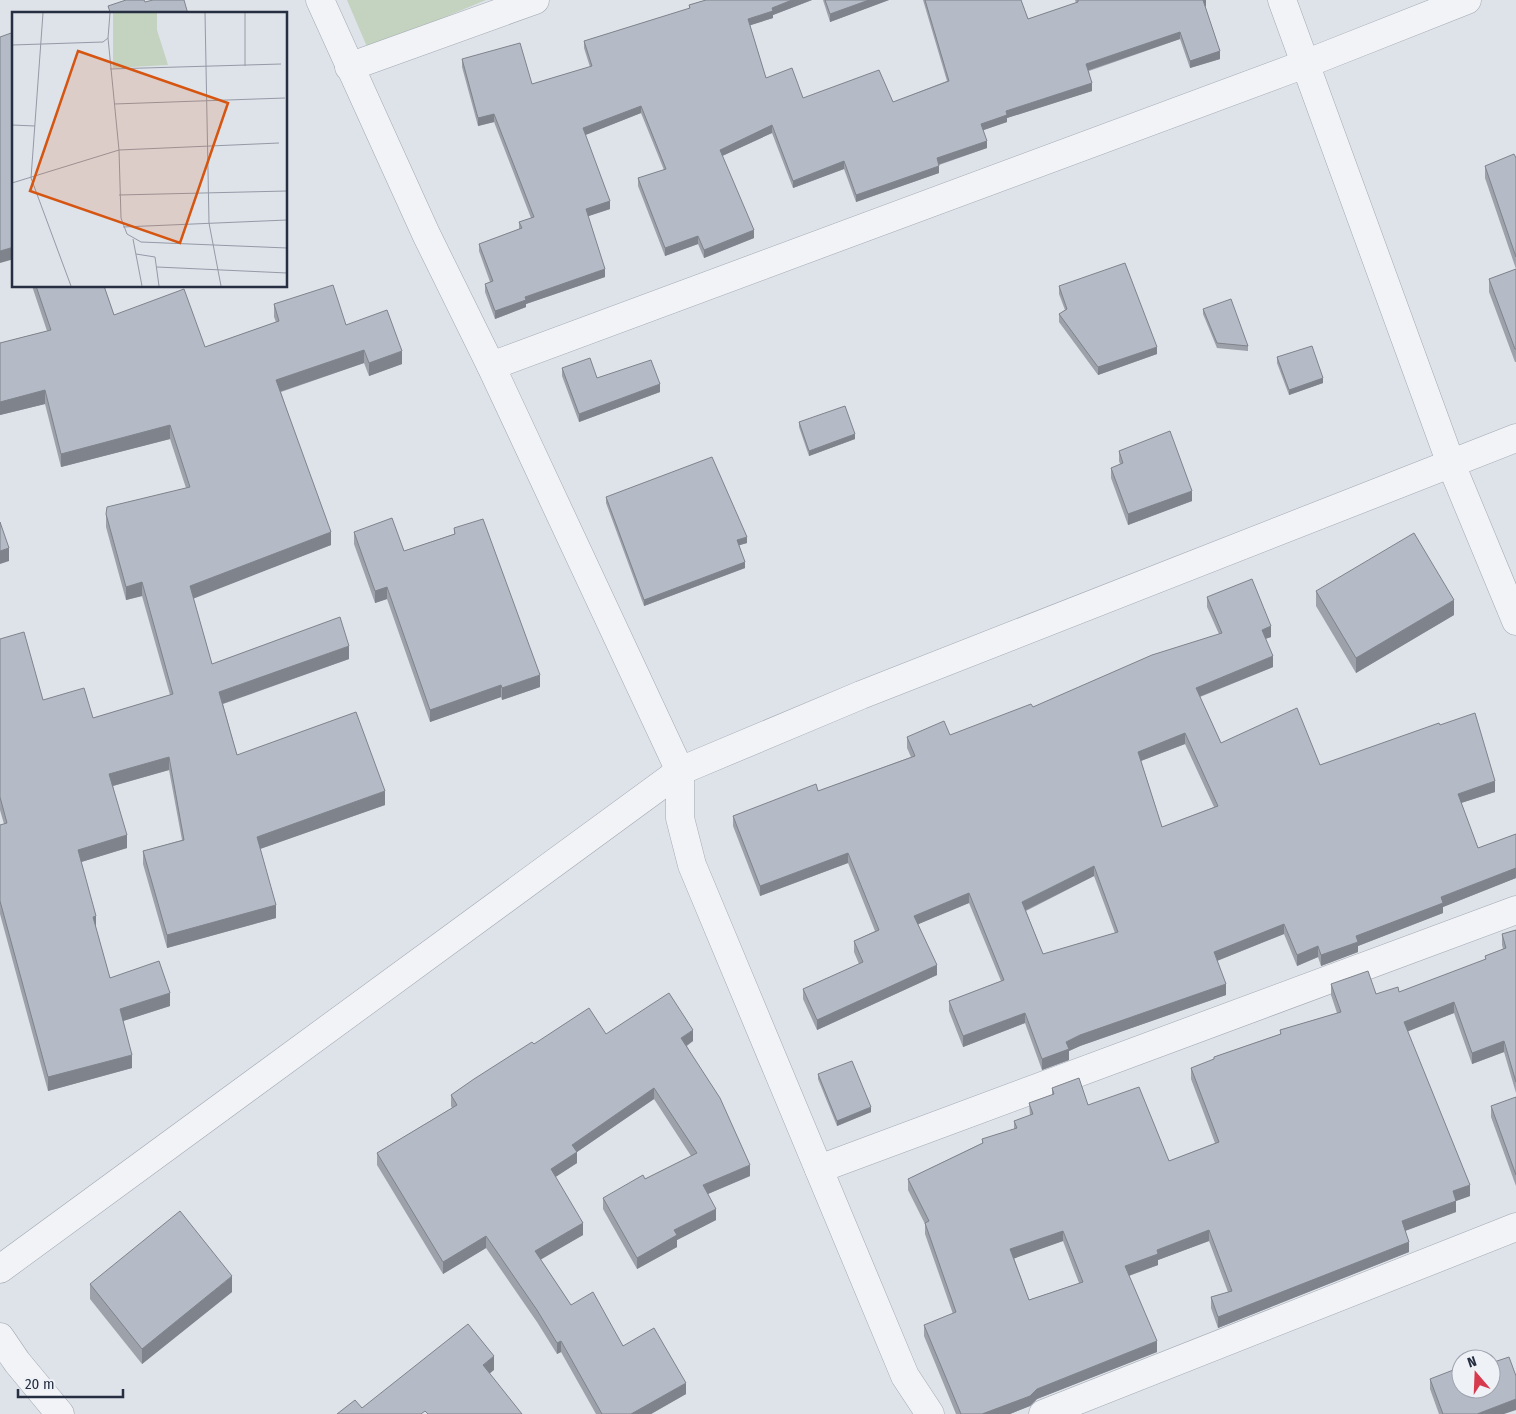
<svg xmlns="http://www.w3.org/2000/svg" width="1516" height="1414" viewBox="0 0 1516 1414" font-family="'Fira Sans Condensed',sans-serif">
	<rect width="100%" height="100%" fill="#dee2e9"/>
	<polygon fill="#c3d3bf" points="347,0 486,0 368,49"/>
	<g fill="none" stroke-linecap="round" stroke-linejoin="round">
		<defs>
			<g id="minor">
				<polyline points="320,0 426,234 491,366 680,771 680,818 692,865 905,1376 930,1414"/>
				<polyline points="1282,0 1451,464 1516,621"/>
				<polyline points="349,67 535,0"/>
				<polyline points="491,366 1305,64 1467,0"/>
				<polyline points="819,1169 1516,910"/>
				<polyline points="0,1269 680,771 861,695 1516,438"/>
				<polyline points="1043,1414 1516,1227"/>
			</g>
			<polyline id="tertiary" points="0,1337 17,1362 60,1414"/>
		</defs>
		<use href="#minor" stroke="#a3a9b3" stroke-width="29"/>
		<use href="#tertiary" stroke="#a3a9b3" stroke-width="29"/>
		<use href="#minor" stroke="#f1f3f7" stroke-width="28"/>
		<use href="#tertiary" stroke="#f1f3f7" stroke-width="28"/>
	</g>
	<g fill="#9ca1aa" fill-rule="evenodd">
		<polygon points="706,0 812,0 773,15 773,18 750,25 766,78 803,98 893,102 947,81 923,0 1021,0 1028,19 1076,3 1075,0 1206,0 1206,6 1205,7 1220,59 1190,68 1180,39 1089,71 1092,91 1007,118 1007,122 983,130 987,148 939,165 939,173 856,202 844,169 793,188 772,133 722,156 754,238 704,258 698,244 665,256 638,186 638,178 664,170 641,113 585,135 610,209 588,216 605,277 526,304 526,307 495,319 485,292 485,284 490,282 479,251 479,244 519,229 519,222 531,218 494,122 478,126 462,67 462,59 532,84 590,67 584,48 584,41 689,9 689,5"/>
		<polygon points="823,0 889,0 830,22"/>
		<polygon points="1516,158 1516,362 1515,362 1489,292 1489,279 1516,269 1485,178 1485,166"/>
		<polygon points="32,286 104,286 114,315 205,347 276,322 274,317 274,304 346,325 402,364 369,376 364,363 281,392 331,545 193,598 212,664 349,659 223,704 237,755 385,805 260,849 276,918 167,948 143,864 143,851 182,840 169,770 113,786 127,848 81,862 96,929 110,978 170,1006 123,1021 132,1068 48,1091 0,914 0,825 4,824 0,810 0,639 43,700 93,718 170,695 142,596 126,600 106,527 106,514 186,488 170,439 61,467 45,404 0,415 0,343 47,331"/>
		<polygon points="1059,286 1157,354 1098,375 1059,322 1059,314 1065,310 1059,294"/>
		<polygon points="1203,309 1248,346 1248,351 1217,348 1203,314"/>
		<polygon points="1277,357 1323,383 1289,395 1277,363"/>
		<polygon points="562,368 597,378 660,392 579,422 562,376"/>
		<polygon points="799,422 855,439 809,456 799,427"/>
		<polygon points="1119,451 1192,501 1128,525 1111,478 1111,468 1120,464 1119,461"/>
		<polygon points="606,497 747,543 739,545 745,568 644,606 606,503"/>
		<polygon points="454,528 540,687 502,700 501,697 430,722 387,599 375,603 354,544 354,532 404,551 454,534"/>
		<polygon points="1316,591 1454,615 1356,673 1316,606"/>
		<path d="M1207,597l64,40 -6,2 8,28 -73,30 21,46 99,22 120,-40 55,67 -34,11 17,45 38,-14v44l-73,29v6l-85,33v6l-37,14 -3,-9 -21,9 -13,-32 -67,27 9,34 -146,51 -11,5v9l-27,10 -17,-47 -62,24 -14,-36v-10l52,-20 -32,-78 -51,21 19,51 -120,55 -14,-31v-10l56,-25 -5,-12v-11l21,-10 -27,-68 -88,33 -27,-70v-10l85,-25 93,-34 -4,-9v-11l43,-2 83,-28 186,-73 -12,-27zM1185,744l29,63 -52,20 -21,-66zM1094,876l21,57 -72,21 -17,-43z"/>
		<path d="M1516,930v163l-12,-41 -32,12 -18,-51 -47,18 63,165 -14,5v11l-51,19 4,21 -191,76 -7,-20v-11l17,-5 -19,-51 -51,19v5l-29,11 28,76 -120,47 -7,7 -20,8h-54l-32,-78v-11l29,-11 -28,-80v-10l-17,-34v-11l74,-36v-4l32,-10v-8l16,-5 -1,-13 23,-8v-7l36,17 81,56 46,-18 -24,-64v-11l23,-8v-3l66,-23v-4l57,-17 -6,-18v-11l45,10 23,-2 86,-32v-4l18,-7 -1,-4v-11zM1063,1241l16,42 -50,17 -15,-42z"/>
		<polygon points="606,1034 693,1041 687,1046 750,1176 708,1194 716,1220 677,1240 677,1247 637,1269 603,1209 603,1198 645,1179 691,1156 654,1099 577,1152 577,1163 555,1177 583,1235 540,1259 571,1305 686,1394 651,1414 596,1414 561,1352 557,1354 537,1322 486,1248 443,1274 377,1165 377,1153 452,1108 451,1106 451,1095 534,1044"/>
		<polygon points="818,1074 871,1112 837,1126 818,1079"/>
		<polygon points="1516,1097 1516,1186 1491,1117 1491,1106"/>
		<polygon points="90,1284 232,1292 142,1364 90,1299"/>
		<polygon points="1430,1379 1461,1389 1504,1414 1439,1414 1430,1389"/>
	</g>
	<g fill="#7f838b">
		<polygon points="792,0 812,0 773,15 773,18 748,26 748,19 772,8"/>
		<polygon points="869,0 889,0 830,22 830,14"/>
		<polygon points="1203,0 1206,0 1206,6 1203,7"/>
		<polygon points="1180,32 1180,39 1086,71 1086,64"/>
		<polygon points="1220,51 1220,59 1190,68 1190,61"/>
		<polygon points="1092,83 1092,91 1007,118 1007,122 981,131 981,124 1006,111"/>
		<polygon points="641,106 641,113 583,136 583,128"/>
		<polygon points="494,114 494,122 478,126 478,118"/>
		<polygon points="772,125 772,133 720,157 720,150"/>
		<polygon points="987,141 987,148 937,165 937,158"/>
		<polygon points="844,161 844,169 793,188 793,181"/>
		<polygon points="939,166 939,173 856,202 856,195"/>
		<polygon points="610,201 610,209 586,217 586,209"/>
		<polygon points="754,230 754,238 704,258 704,250"/>
		<polygon points="698,236 698,244 665,256 665,248"/>
		<polygon points="14,247 14,259 0,263 0,251"/>
		<polygon points="605,269 605,277 526,304 526,307 495,319 495,311 525,297"/>
		<polygon points="1157,347 1157,354 1098,375 1098,367"/>
		<polygon points="364,350 364,363 276,393 276,380"/>
		<polygon points="402,351 402,364 369,376 369,363"/>
		<polygon points="1323,378 1323,383 1289,395 1289,390"/>
		<polygon points="660,384 660,392 579,422 579,414"/>
		<polygon points="45,390 45,404 0,415 0,402"/>
		<polygon points="170,425 170,439 61,467 61,454"/>
		<polygon points="855,434 855,439 809,456 809,451"/>
		<polygon points="1192,491 1192,501 1128,525 1128,514"/>
		<polygon points="331,532 331,545 190,600 190,586"/>
		<polygon points="747,537 747,543 737,546 737,540"/>
		<polygon points="9,548 9,561 0,564 0,551"/>
		<polygon points="745,562 745,568 644,606 644,600"/>
		<polygon points="142,582 142,596 126,600 126,587"/>
		<polygon points="387,587 387,599 375,603 375,591"/>
		<polygon points="1454,600 1454,615 1356,673 1356,658"/>
		<polygon points="1271,626 1271,637 1262,640 1262,630"/>
		<polygon points="349,646 349,659 219,705 219,692"/>
		<polygon points="1273,656 1273,667 1196,698 1196,688"/>
		<polygon points="540,675 540,687 502,700 502,688"/>
		<polygon points="501,685 501,697 430,722 430,710"/>
		<polygon points="1185,733 1185,744 1138,762 1138,752"/>
		<polygon points="169,757 169,770 109,787 109,774"/>
		<polygon points="1495,781 1495,792 1458,804 1458,794"/>
		<polygon points="385,791 385,805 257,850 257,837"/>
		<polygon points="127,835 127,848 78,863 78,850"/>
		<polygon points="848,853 848,863 760,896 760,886"/>
		<polygon points="1094,866 1094,876 1022,912 1022,902"/>
		<polygon points="1516,868 1516,878 1443,907 1443,913 1358,946 1358,952 1321,966 1321,955 1356,936 1441,897"/>
		<polygon points="969,893 969,903 914,926 914,916"/>
		<polygon points="276,905 276,918 167,948 167,935"/>
		<polygon points="96,916 96,929 93,917"/>
		<polygon points="1284,924 1284,934 1214,962 1214,952"/>
		<polygon points="1318,946 1318,957 1297,966 1297,955"/>
		<polygon points="937,965 937,975 817,1030 817,1020"/>
		<polygon points="1226,984 1226,995 1080,1046 1069,1051 1069,1060 1042,1070 1042,1059 1066,1042 1080,1035"/>
		<polygon points="170,993 170,1006 120,1022 120,1009"/>
		<polygon points="1454,1002 1454,1013 1404,1033 1404,1022"/>
		<polygon points="1025,1013 1025,1023 963,1047 963,1036"/>
		<polygon points="693,1030 693,1041 681,1049 681,1038"/>
		<polygon points="1504,1041 1504,1052 1472,1064 1472,1053"/>
		<polygon points="132,1055 132,1068 48,1091 48,1077"/>
		<polygon points="654,1088 654,1099 577,1152 577,1163 551,1180 551,1169 572,1145"/>
		<polygon points="871,1107 871,1112 837,1126 837,1121"/>
		<polygon points="750,1165 750,1176 703,1196 703,1185"/>
		<polygon points="1470,1185 1470,1196 1453,1202 1453,1191"/>
		<polygon points="1456,1201 1456,1212 1402,1232 1402,1221"/>
		<polygon points="716,1209 716,1220 677,1240 677,1247 637,1269 637,1258 674,1230"/>
		<polygon points="583,1223 583,1235 535,1263 535,1251"/>
		<polygon points="1209,1230 1209,1241 1158,1260 1158,1265 1125,1277 1125,1266 1157,1250"/>
		<polygon points="1063,1231 1063,1241 1010,1260 1010,1249"/>
		<polygon points="486,1236 486,1248 443,1274 443,1262"/>
		<polygon points="1409,1242 1409,1252 1218,1328 1218,1317"/>
		<polygon points="232,1276 232,1292 142,1364 142,1349"/>
		<polygon points="561,1341 561,1352 557,1354 557,1343"/>
		<polygon points="1157,1341 1157,1352 1037,1399 1030,1406 1010,1414 982,1414 1037,1389"/>
		<polygon points="494,1356 494,1370 483,1379 483,1365"/>
		<polygon points="686,1383 686,1394 651,1414 631,1414"/>
		<polygon points="1516,1399 1516,1410 1504,1414 1477,1414"/>
	</g>
	<g fill="#b5bbc6" stroke="#7f838b" fill-rule="evenodd">
		<polygon points="126,0 144,0 145,2 153,0 184,0 188,14 105,14 110,12 108,6"/>
		<polygon points="706,0 792,0 772,8 773,11 748,19 766,78 792,68 803,98 879,70 893,102 949,81 925,0 1021,0 1028,19 1078,2 1078,0 1203,0 1220,51 1190,61 1180,32 1086,64 1092,83 1006,111 1007,115 981,124 987,141 937,158 939,166 856,195 844,161 793,181 772,125 720,150 754,230 704,250 698,236 665,248 638,178 666,169 641,106 583,128 610,201 586,209 605,269 525,297 526,300 495,311 485,284 493,281 479,244 522,228 519,222 534,217 494,114 478,118 462,59 520,43 532,84 592,66 584,41 690,8 689,5"/>
		<polygon points="825,0 869,0 830,14"/>
		<polygon points="14,32 14,247 0,251 0,37"/>
		<polygon points="1514,154 1516,158 1516,257 1485,166"/>
		<polygon points="1125,263 1157,347 1098,367 1059,314 1067,309 1059,286"/>
		<polygon points="1516,269 1516,349 1515,349 1489,279"/>
		<polygon points="333,285 346,325 387,310 402,351 369,363 364,350 276,380 331,532 190,586 212,664 340,617 349,646 219,692 237,755 356,712 385,791 257,837 276,905 167,935 143,851 184,840 169,757 109,774 127,835 78,850 96,916 93,917 110,978 159,961 170,993 120,1009 132,1055 48,1077 0,901 0,825 7,823 0,797 0,639 24,632 43,700 84,688 93,718 173,694 142,582 126,587 106,514 107,507 190,487 170,425 61,454 45,390 0,402 0,343 51,330 36,286 104,286 114,315 184,289 205,347 279,321 274,304"/>
		<polygon points="1231,299 1248,346 1217,343 1203,309"/>
		<polygon points="1312,346 1323,378 1289,390 1277,357"/>
		<polygon points="590,358 597,378 651,360 660,384 579,414 562,368"/>
		<polygon points="845,406 855,434 809,451 799,422"/>
		<polygon points="1170,431 1192,491 1128,514 1111,468 1123,463 1119,451"/>
		<polygon points="712,457 747,537 737,540 745,562 644,600 606,497"/>
		<polygon points="392,518 404,551 455,534 454,528 483,519 540,675 502,688 501,685 430,710 387,587 375,591 354,532"/>
		<polygon points="0,522 9,548 0,551"/>
		<polygon points="1414,533 1454,600 1356,658 1316,591"/>
		<path d="M1252,579l19,47 -9,4 11,26 -77,32 25,55 76,-35 23,57 119,-42 1,2 35,-12 20,68 -37,13 20,54 38,-14v34l-75,29 2,6 -87,33 2,6 -37,13 -3,-9 -21,9 -13,-31 -70,28 12,32 -146,51 -14,7 3,7 -27,10 -17,-46 -62,23 -14,-35 55,-21 -35,-87 -55,23 23,49 -120,55 -14,-31 60,-27 -9,-21 25,-11 -31,-77 -88,33 -27,-70 83,-32 2,7 97,-35 -8,-19 37,-16 6,14 81,-31 2,3 119,-52 70,-22 -15,-36zM1185,733l33,73 -56,21 -24,-75zM1094,866l24,66 -75,22 -21,-52z"/>
		<path d="M1516,930v152l-12,-41 -32,12 -18,-51 -50,20 66,163 -17,6 3,10 -54,20 7,21 -191,75 -7,-20 21,-6 -23,-61 -52,20 1,4 -33,12 32,75 -120,48 -7,7 -48,18h-21l-37,-89 32,-13 -31,-89 4,-2 -21,-42 75,-36 -1,-4 35,-11 -3,-7 19,-7 -4,-11 25,-9 -2,-6 27,-10 9,27 51,-18 30,74 50,-19 -28,-74 23,-9v-2l67,-23 -1,-4 61,-18 -10,-28 37,-13 8,23 22,-7 1,5 87,-33 -1,-3 21,-8 -4,-14zM1063,1231l20,51 -54,18 -19,-51z"/>
		<polygon points="669,993 693,1030 681,1038 720,1098 750,1165 703,1185 716,1209 674,1230 677,1235 637,1258 603,1198 643,1175 645,1179 697,1153 654,1088 572,1145 577,1152 551,1169 583,1223 535,1251 571,1305 593,1292 623,1346 654,1328 686,1383 631,1414 602,1414 561,1341 557,1343 537,1310 486,1236 443,1262 377,1153 457,1105 451,1095 474,1079 532,1042 534,1044 589,1008 606,1034"/>
		<polygon points="852,1061 871,1107 837,1121 818,1074"/>
		<polygon points="1516,1097 1516,1175 1491,1106"/>
		<polygon points="180,1211 232,1276 142,1349 90,1284"/>
		<polygon points="468,1324 494,1356 483,1365 522,1414 428,1414 425,1411 421,1414 337,1414 355,1400 362,1408"/>
		<polygon points="1509,1357 1516,1376 1516,1399 1477,1414 1443,1414 1430,1379 1461,1367 1461,1389 1491,1389 1491,1363"/>
	</g>
	<g transform="translate(12 12)">
		<rect width="275" height="275" fill="#dee2e9"/>
		<path d="M101,1h44v17l11,35 -55,3z" fill="#c3d3bf"/>
		<path fill="none" stroke="#949aa6" stroke-width="1" d="M31,1l-12,165 40,108M193,1l4,210 12,63M233,1v53M96,26l11,112 2,68 6,16 14,8 146,6M0,33l91,-3 5,-4 2,-25M98,57l171,-5M102,92l171,-6M0,113l23,1M0,171l107,-33 160,-7M107,183l168,-4M111,215l164,-7M121,227l9,47M124,242l19,3 4,29M145,255l130,6"/>
		<path fill="#d55511" fill-opacity="0.15" stroke="#d55511" stroke-width="2.5" d="M66,39l150,52 -48,140 -150,-52z"/>
		<rect width="275" height="275" fill="none" stroke="#262f41" stroke-width="2.5"/>
	</g>
	<g transform="translate(1476 1374) rotate(341)"><circle r="24" fill="#eef1f6" stroke="#9ea3ae"/>
	<path d="M0-4L9 19L0 12L-9 19Z" fill="#d73a4d"/>
	<text y="-8" font-size="14" font-weight="bold" text-anchor="middle" fill="#262f41">N</text>
	</g>
	<path d="M18 1389v8h105v-8" fill="none" stroke="#262f41" stroke-width="2.5"/>
	<text x="25" y="1389" font-size="15" fill="#262f41" stroke="#eef1f6" stroke-width="4" paint-order="stroke">20 m</text>
</svg>
